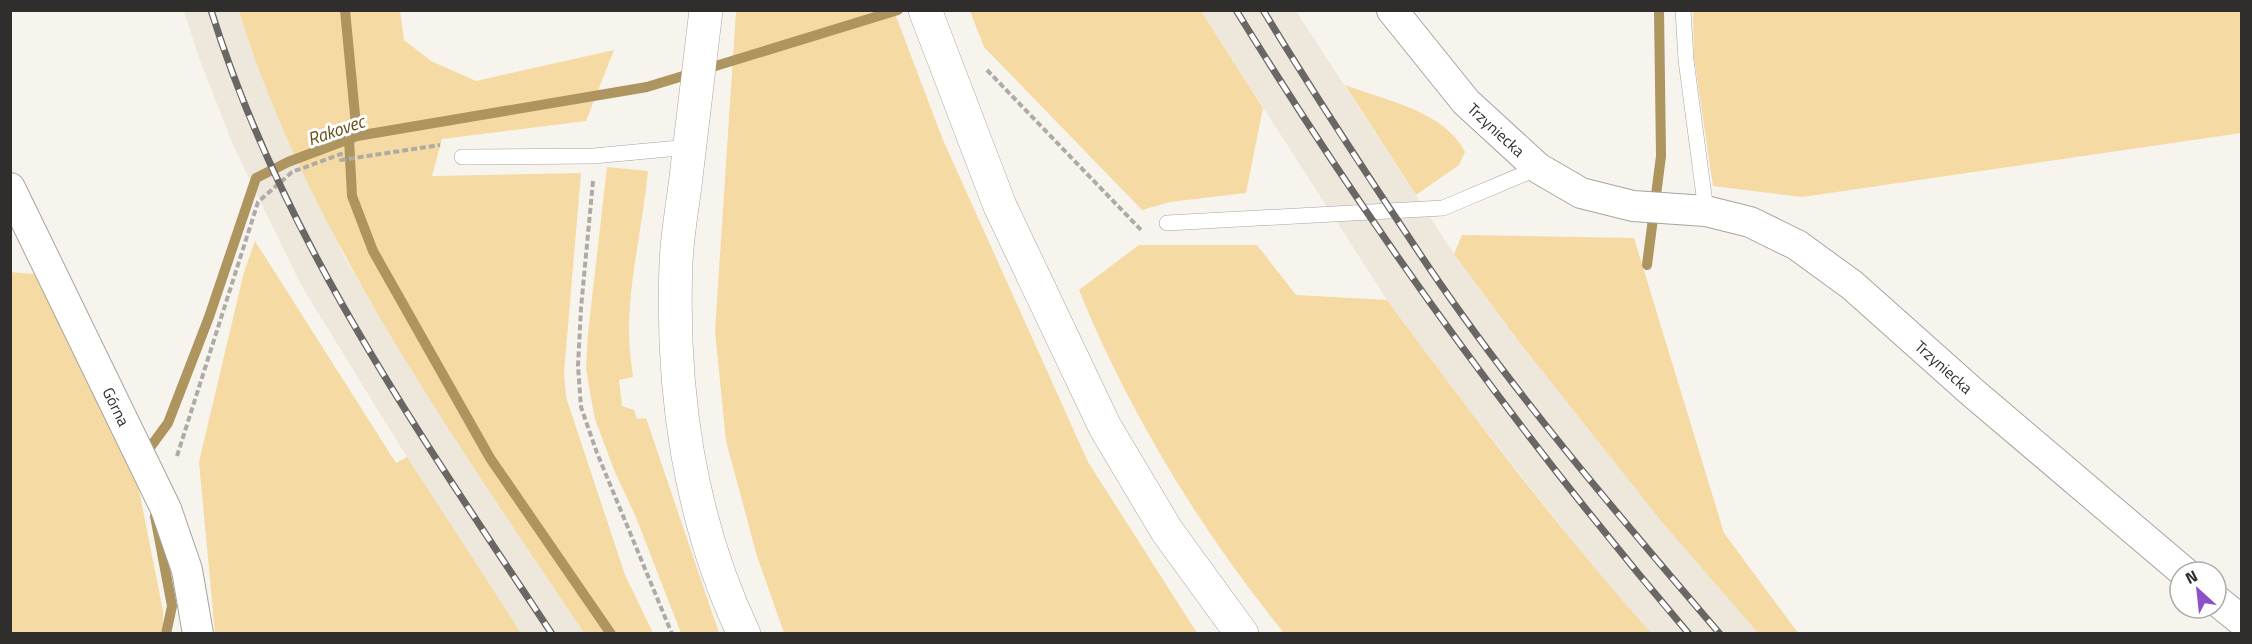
<svg xmlns="http://www.w3.org/2000/svg" width="2252" height="644" viewBox="0 0 2252 644" font-family="'Titillium Web',sans-serif">
	<rect width="100%" height="100%" fill="#f7f4ee"/>
	<g fill="#eee8dc">
		<polygon points="184,11 239,11 281,125 346,260 487,487 584,633 521,633 443,516 301,285 233,145 198,55"/>
		<polygon points="1201,11 1296,11 1454,254 1520,343 1661,521 1758,633 1651,633 1598,573 1455,392 1387,300"/>
	</g>
	<g fill="#f5daa3">
		<path d="M239,11h161l4,29 27,21 45,20 138,-31 -28,71 -144,18 -10,37 149,-3 -17,200 2,24 59,178 28,58h-69c-129,-194 -276,-399 -345,-622z"/>
		<polygon points="736,11 894,11 943,140 1088,462 1197,633 784,633 757,556 726,441 715,331"/>
		<polygon points="970,11 1201,11 1263,108 1246,193 1170,202 1142,210 984,47"/>
		<polygon points="1693,11 2241,11 2241,133 1802,197 1713,186 1694,57"/>
		<path d="M1345,85c39,15 100,26 120,67l-6,13 -43,30z"/>
		<path d="M607,167l41,4c-5,53 -19,107 -19,160 0,15 2,31 4,46l-14,3 3,26 12,4 3,9 9,-1 73,215h-38l-46,-118 -21,-45 -19,-51 -5,-26 -4,-25 2,-35z"/>
		<polygon points="1462,235 1634,238 1724,533 1798,633 1758,633 1661,521 1520,343 1454,254"/>
		<polygon points="255,241 396,463 407,457 521,633 215,633 199,462 244,272"/>
		<path d="M1139,245h118l39,50 91,5c84,114 170,227 264,333h-367c-83,-102 -156,-222 -205,-343z"/>
		<polygon points="11,272 34,274 136,475 163,611 163,633 11,634"/>
	</g>
	<g fill="none" stroke-linecap="round" stroke-linejoin="round">
		<g stroke="#ae945f" stroke-width="10">
			<polyline points="345,10 357,136"/>
			<polyline points="349,139 352,196 373,251 490,458 611,634"/>
			<polyline points="1647,265 1661,156 1659,10"/>
			<polyline points="143,457 168,423 209,317 256,178 288,162 357,136 647,87 898,10"/>
			<polyline points="155,516 172,606 166,634"/>
		</g>
		<defs>
			<g id="service">
				<polyline points="1683,10 1686,60 1706,211"/>
				<polyline points="462,157 593,156 690,147"/>
				<polyline points="1167,223 1443,208 1538,168"/>
			</g>
			<g id="minor">
				<path id="s1" d="M1392,10l74,92 72,66 43,25 52,13 73,5 44,11 47,23 55,40 120,107 212,180"/>
				<path id="s2" d="M10,188l156,321 21,61 11,64"/>
				<polyline points="2216,600 2242,621"/>
			</g>
			<g id="secondary">
				<path d="M706,10c-7,56 -13,112 -20,167 -3,28 -9,57 -10,86 -5,126 13,256 68,371"/>
				<polyline points="925,10 1000,206 1105,427 1167,531 1242,634"/>
			</g>
		</defs>
		<use href="#service" stroke="#a6a49f" stroke-width="16"/>
		<use href="#minor" stroke="#a6a49f" stroke-width="32"/>
		<use href="#secondary" stroke="#a6a49f" stroke-width="34"/>
		<g stroke="#aeaba7" stroke-width="4" stroke-dasharray="6 3" stroke-linecap="butt">
			<polyline points="987,70 1142,231"/>
			<polyline points="593,181 581,308 578,366 581,407 597,453 672,634"/>
			<polyline points="177,456 258,202 292,172 341,154 341,160 440,145"/>
		</g>
		<use href="#service" stroke="#fff" stroke-width="15"/>
		<use href="#minor" stroke="#fff" stroke-width="30"/>
		<use href="#secondary" stroke="#fff" stroke-width="33"/>
		<defs>
			<g id="rail">
				<path d="M211,10c71,229 210,426 341,624"/>
				<path d="M1236,10c135,220 286,428 453,624"/>
				<path d="M1263,10c53,88 110,174 167,259 87,128 189,247 290,365"/>
			</g>
		</defs>
		<use href="#rail" stroke="#686764" stroke-width="7"/>
		<use href="#rail" stroke="#fff" stroke-width="4.5" stroke-dasharray="14" stroke-linecap="butt"/>
	</g>
	<g text-anchor="middle" dominant-baseline="central" stroke-width="6" stroke-linejoin="round" paint-order="stroke">
		<g font-size="16" fill="#2f2e2c" stroke="#fff">
			<text stroke="none"><textPath href="#s1" startOffset="159">Trzyniecka</textPath></text>
			<text stroke="none"><textPath href="#s1" startOffset="681">Trzyniecka</textPath></text>
			<text stroke="none"><textPath href="#s2" startOffset="243">Górna</textPath></text>
		</g>
		<g font-size="18" font-style="italic" fill="#654d13" stroke="#fff">
			<text transform="translate(336 130) rotate(-19)">Rakovec</text>
		</g>
	</g>
	<rect width="2252" height="644" fill="none" stroke="#2f2e2c" stroke-width="24"/>
	<g transform="translate(2198 590) rotate(333)"><circle r="28" fill="#ffffff" stroke="#acabab" stroke-width="1.5"/>
	<path d="M0-4.5L10 22L0 15L-10 22Z" fill="#8c50c7"/>
	<text y="-9" font-size="16" font-weight="bold" text-anchor="middle" fill="#2f2e2c">N</text>
	</g>
</svg>
